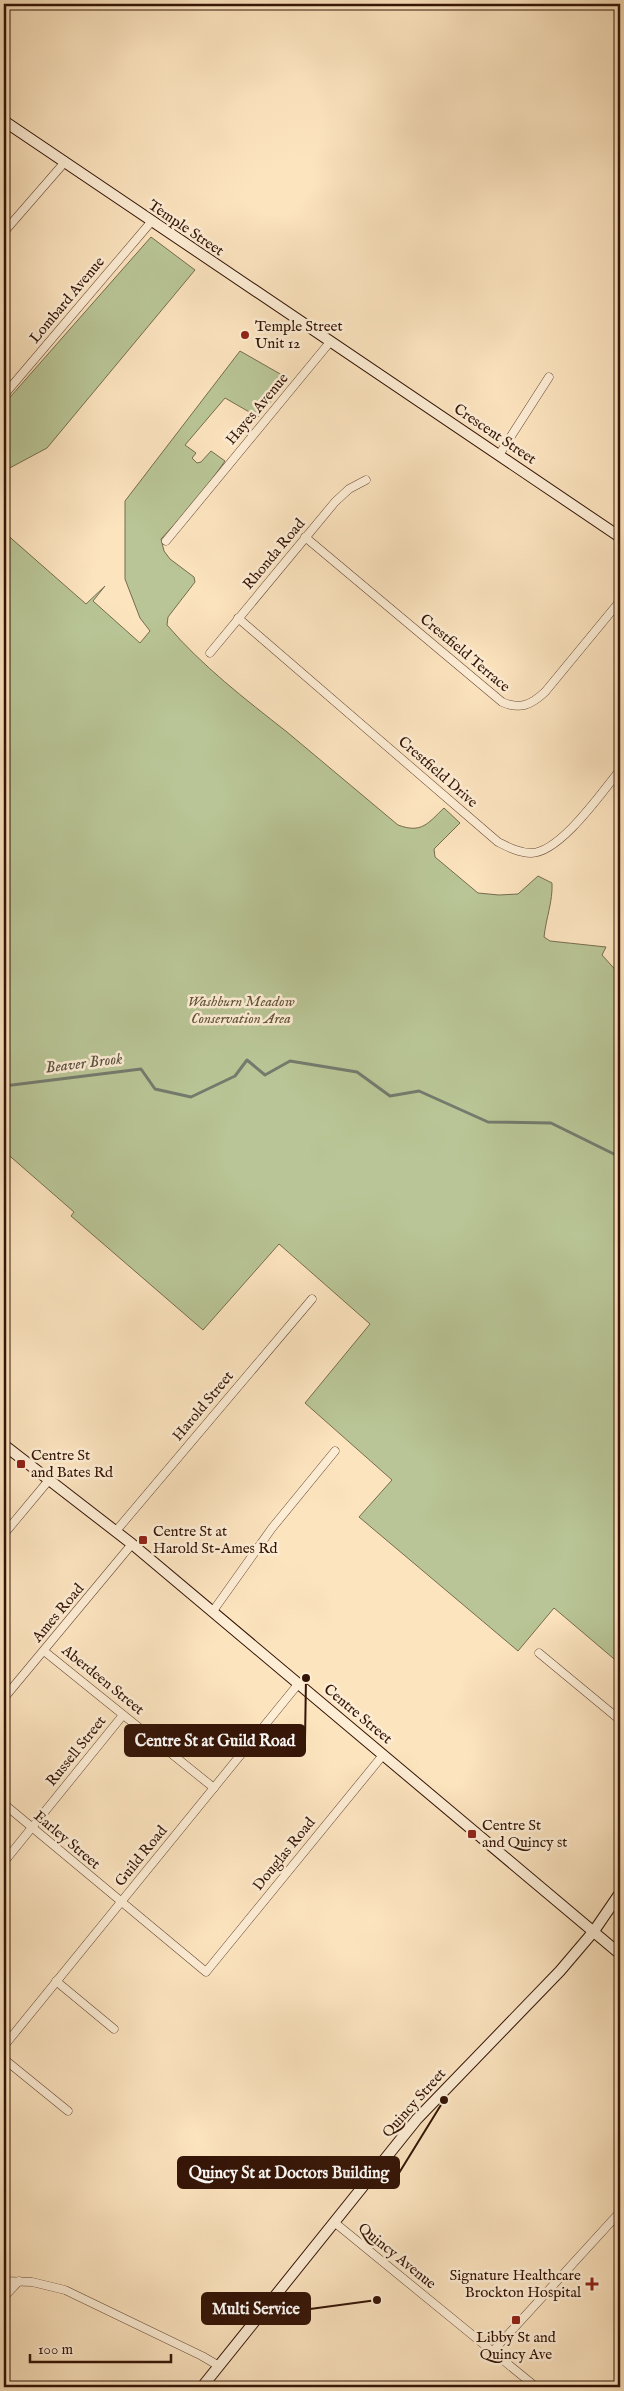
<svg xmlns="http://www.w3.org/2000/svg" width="624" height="2391" viewBox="0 0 624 2391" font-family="'IM FELL English',serif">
	<rect width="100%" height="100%" fill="#fce4bf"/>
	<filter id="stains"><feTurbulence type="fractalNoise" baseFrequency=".004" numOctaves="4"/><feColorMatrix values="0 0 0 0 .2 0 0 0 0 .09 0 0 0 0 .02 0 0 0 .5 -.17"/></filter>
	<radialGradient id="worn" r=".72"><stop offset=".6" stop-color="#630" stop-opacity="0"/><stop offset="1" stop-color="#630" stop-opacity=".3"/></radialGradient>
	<g fill="#b9c596" stroke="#766c4e">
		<polygon points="151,237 195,270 47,448 4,471 4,404"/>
		<path d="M240,351l49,28 -31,38 -33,-19 -40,47 11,8 -4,5 5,5 4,-1 10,-11 14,10 -27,38 -37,40 3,12 6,8 24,18 1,5 -27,35 -1,8c35,41 78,74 120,107 37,31 74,62 111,93 24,9 30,-2 46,-17l16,15 -26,26 1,8 43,36 21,2 19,-1 20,-18 14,7c1,18 -6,35 -8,54l6,4 56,6 -4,8 18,20v689l-66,-56 -36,43 -159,-134 33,-37 -87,-77 65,-79 -91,-80 -76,86 -132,-114 3,-4 -70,-61v-619l82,72 19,-18 -12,15 47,42 10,-12 -10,-13 -15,-39v-78z"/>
	</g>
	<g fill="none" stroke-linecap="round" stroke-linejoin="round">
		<polyline stroke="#747b6d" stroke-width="3" points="4,1086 141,1069 155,1089 191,1097 235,1076 247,1060 265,1075 290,1061 357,1072 390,1096 419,1091 488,1122 551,1123 620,1157"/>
		<defs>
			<g id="street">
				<polyline points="4,232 64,163"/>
				<polyline points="4,395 151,222"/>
				<polyline points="499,455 549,377"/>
				<path d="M305,537l197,165c18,8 29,3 43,-10l75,-91"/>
				<polyline points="166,541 330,342"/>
				<path d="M238,618l260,224c10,5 21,11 33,11 29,0 71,-61 89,-83"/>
				<polyline points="210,653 335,502 349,489 366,480"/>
				<polyline points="116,1531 312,1299"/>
				<polyline points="4,1534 49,1480"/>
				<polyline points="213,1611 272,1528 335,1451"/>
				<polyline points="44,1651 214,1788"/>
				<polyline points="539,1653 620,1720"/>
				<polyline points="4,1698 132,1544"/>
				<polyline points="4,1804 206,1972 383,1755"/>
				<polyline points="4,1862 123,1715"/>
				<polyline points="56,1981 114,2029"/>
				<polyline points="4,2046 299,1683"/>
				<polyline points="4,2059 68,2111"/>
				<polyline points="334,2222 536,2387"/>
				<polyline points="4,2281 32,2282 65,2290 202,2356 219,2366"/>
				<polyline points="4,2297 19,2281"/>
				<polyline points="493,2351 620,2212"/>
			</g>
			<g id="secondary">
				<polyline points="4,121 620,537"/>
				<polyline points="4,1445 132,1544 620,1954"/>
				<polyline points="202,2387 417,2119 560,1971 594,1931 620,1893"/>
			</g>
		</defs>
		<use href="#street" stroke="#664834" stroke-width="9"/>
		<use href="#secondary" stroke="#341406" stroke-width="12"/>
		<use href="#street" stroke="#fdedd5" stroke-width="8"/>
		<use href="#secondary" stroke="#fdedd5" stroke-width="10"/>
	</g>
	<g fill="#8f2418" stroke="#fdedd5" stroke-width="2">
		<circle cx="245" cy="335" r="5"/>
		<rect x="16" y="1459" width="10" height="10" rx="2.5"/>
		<rect x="138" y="1535" width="10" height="10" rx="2.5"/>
		<rect x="467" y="1829" width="10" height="10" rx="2.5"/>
		<path d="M589.5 2276.5h5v5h5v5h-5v5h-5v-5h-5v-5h5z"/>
		<rect x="511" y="2315" width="10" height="10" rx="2.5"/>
	</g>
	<g text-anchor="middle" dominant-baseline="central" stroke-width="5" stroke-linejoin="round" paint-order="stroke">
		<g font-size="15" fill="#341406" stroke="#fdedd5">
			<text transform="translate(186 228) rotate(34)">Temple Street</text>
			<text transform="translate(67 300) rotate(-50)">Lombard Avenue</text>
			<text transform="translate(257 409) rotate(-50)">Hayes Avenue</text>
			<text transform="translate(495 434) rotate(34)">Crescent Street</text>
			<text transform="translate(274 554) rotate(-50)">Rhonda Road</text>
			<text transform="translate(465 653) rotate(40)">Crestfield Terrace</text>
			<text transform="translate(438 772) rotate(41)">Crestfield Drive</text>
			<text transform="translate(203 1406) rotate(-50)">Harold Street</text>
			<text transform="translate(58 1613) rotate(-50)">Ames Road</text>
			<text transform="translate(103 1680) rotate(39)">Aberdeen Street</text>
			<text transform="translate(358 1714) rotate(40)">Centre Street</text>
			<text transform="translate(76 1751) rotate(-51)">Russell Street</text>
			<text transform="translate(67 1840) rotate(40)">Earley Street</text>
			<text transform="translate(284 1854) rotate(-51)">Douglas Road</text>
			<text transform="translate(141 1856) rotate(-51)">Guild Road</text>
			<text transform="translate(414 2103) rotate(-48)">Quincy Street</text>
			<text transform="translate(397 2256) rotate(39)">Quincy Avenue</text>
		</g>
		<g font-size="15" fill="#341406" stroke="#fdedd5" text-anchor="start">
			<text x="255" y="326">Temple Street<tspan x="255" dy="17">Unit 12</tspan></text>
			<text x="31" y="1455">Centre St<tspan x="31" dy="17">and Bates Rd</tspan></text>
			<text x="153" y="1531">Centre St at<tspan x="153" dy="17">Harold St-Ames Rd</tspan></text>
			<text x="482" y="1825">Centre St<tspan x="482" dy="17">and Quincy st</tspan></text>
			<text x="581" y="2275" text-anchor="end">Signature Healthcare<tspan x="581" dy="17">Brockton Hospital</tspan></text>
			<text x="516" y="2337" text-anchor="middle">Libby St and<tspan x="516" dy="17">Quincy Ave</tspan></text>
		</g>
		<g font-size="15" font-style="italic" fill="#635238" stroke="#fdedd5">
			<text x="241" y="1001">Washburn Meadow<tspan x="241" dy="17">Conservation Area</tspan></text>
		</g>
		<g font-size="16" font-style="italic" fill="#595042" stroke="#fdedd5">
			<text transform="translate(84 1064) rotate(-7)">Beaver Brook</text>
		</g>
	</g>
	<path fill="none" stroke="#341406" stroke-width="2" d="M306 1678L305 1740M444 2100L399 2173M377 2300L310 2309"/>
	<g fill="#341406" stroke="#fdedd5" stroke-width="2">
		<circle cx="306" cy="1678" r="5"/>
		<circle cx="444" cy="2100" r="5"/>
		<circle cx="377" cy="2300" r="5"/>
	</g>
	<g fill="#341406" stroke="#341406" stroke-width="2">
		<rect x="125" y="1725" width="180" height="31" rx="5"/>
		<rect x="178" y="2157" width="221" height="31" rx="5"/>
		<rect x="202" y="2293" width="108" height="31" rx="5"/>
	</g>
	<g font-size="16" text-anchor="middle" font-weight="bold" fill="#fff">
		<text x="215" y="1746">Centre St at Guild Road</text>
		<text x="289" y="2178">Quincy St at Doctors Building</text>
		<text x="256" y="2314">Multi Service</text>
	</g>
	<rect width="624" height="2391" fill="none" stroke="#fce4bf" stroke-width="20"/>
	<rect x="5" y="5" width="614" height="2381" fill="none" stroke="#341406" stroke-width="2.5"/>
	<rect x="10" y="10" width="604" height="2371" fill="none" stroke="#341406"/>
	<path d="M30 2354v8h141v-8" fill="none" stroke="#341406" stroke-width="2.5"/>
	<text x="38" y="2354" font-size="15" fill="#341406" stroke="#fdedd5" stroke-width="4" paint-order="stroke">100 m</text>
	<rect width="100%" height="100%" filter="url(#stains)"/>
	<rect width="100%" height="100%" fill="url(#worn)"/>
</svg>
